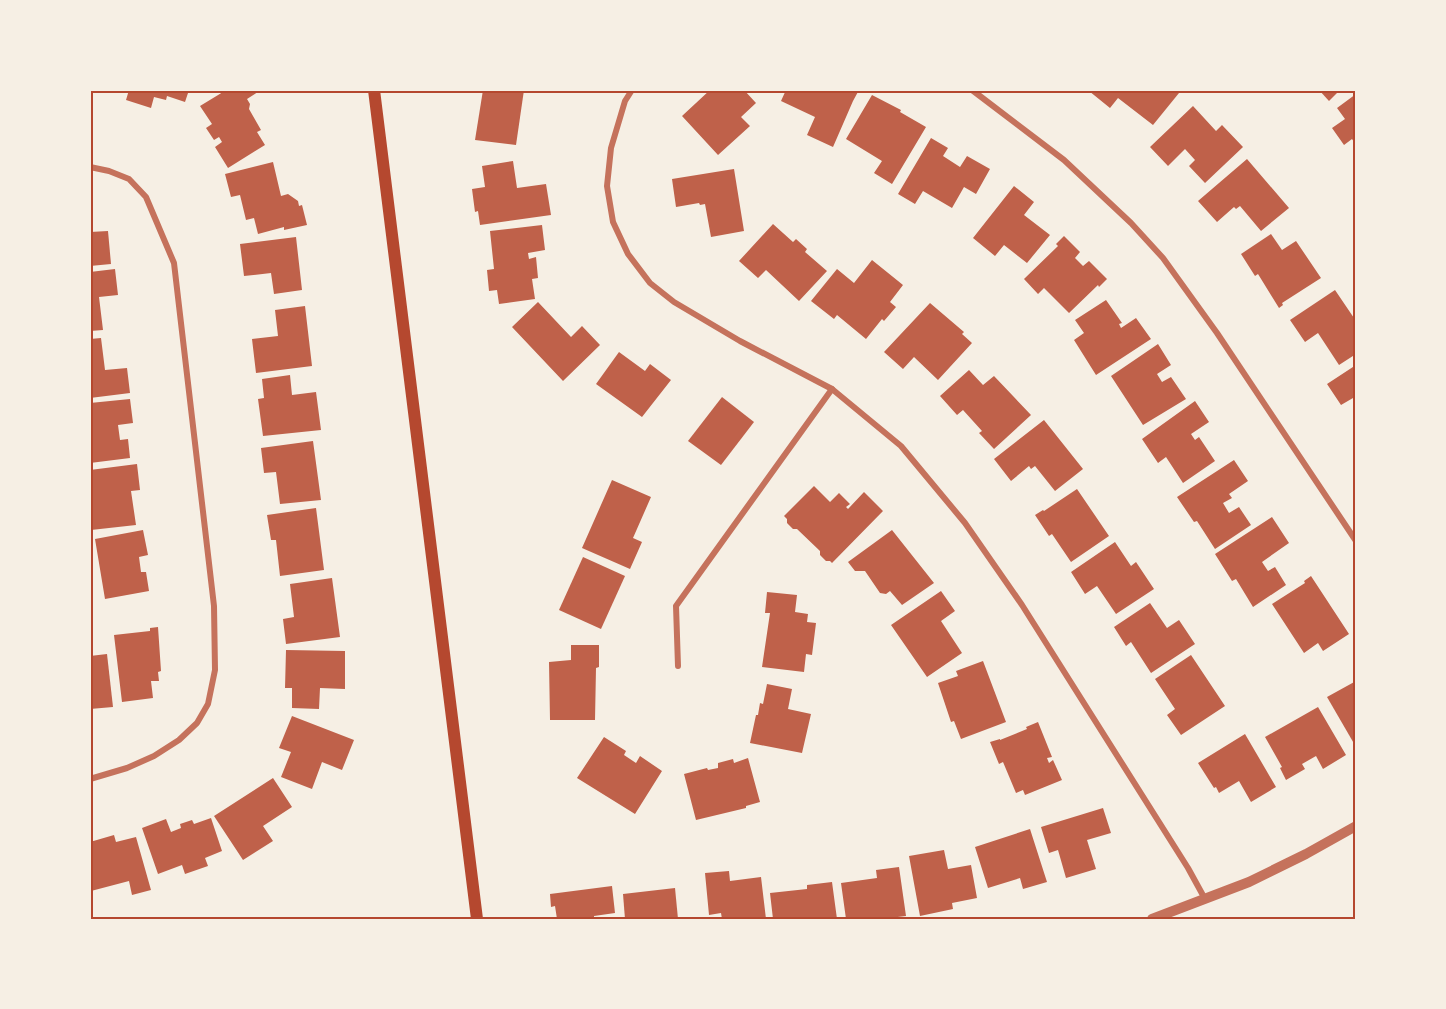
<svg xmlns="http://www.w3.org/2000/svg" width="1446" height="1009" viewBox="0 0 1446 1009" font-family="Montserrat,sans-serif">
	<rect width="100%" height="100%" fill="#f6efe4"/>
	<g fill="#bf614a">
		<polygon points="129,90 189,90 185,102 167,96 166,100 154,97 151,108 126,100"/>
		<polygon points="222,90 261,90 247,99 250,104 249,109 261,130 257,132 265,145 228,168 215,147 222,142 219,137 214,140 206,128 212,124 200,106 223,92"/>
		<polygon points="483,90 524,90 516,145 475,140"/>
		<polygon points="710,90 744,90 756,103 741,117 750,126 718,155 682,116"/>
		<polygon points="786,90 859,90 853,101 833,147 807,135 815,117 781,101"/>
		<polygon points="1090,90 1174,90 1179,93 1153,125 1118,98 1110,108 1089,91"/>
		<polygon points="1319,90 1340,90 1329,101"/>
		<polygon points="1356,94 1356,145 1352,139 1344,145 1332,128 1345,119 1337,108"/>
		<polygon points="872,95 901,110 900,112 926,127 892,184 874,173 882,161 846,139"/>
		<polygon points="1193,106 1216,131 1222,125 1243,147 1205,183 1189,166 1195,160 1185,149 1168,166 1150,147"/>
		<polygon points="931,138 948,148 943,156 960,167 967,156 990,169 976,194 964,187 952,208 923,191 915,204 898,194"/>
		<polygon points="1247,159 1289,208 1261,231 1240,206 1236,209 1234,207 1217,222 1198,201"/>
		<polygon points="513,161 517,188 546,184 551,215 480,225 478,211 475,212 472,189 485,187 482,166"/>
		<polygon points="273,162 281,196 288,194 298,201 299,206 302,205 307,225 284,230 284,227 258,234 254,218 246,220 240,195 231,197 225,174"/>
		<polygon points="734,169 744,231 711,237 705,204 700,205 699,203 676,207 672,179"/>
		<polygon points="1014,186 1034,202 1024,215 1050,235 1027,263 1004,245 995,256 973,238"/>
		<polygon points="773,224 793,242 796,239 807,249 805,252 827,271 799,301 766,270 758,278 739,261"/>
		<polygon points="542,225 545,250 528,253 529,259 536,257 538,278 532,279 535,299 499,304 497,290 489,291 487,270 494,269 490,231"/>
		<polygon points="108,231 111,264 90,266 90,232"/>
		<polygon points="1271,234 1282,250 1296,241 1321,278 1282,303 1283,305 1279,308 1258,274 1255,276 1241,254"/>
		<polygon points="1064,236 1080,252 1075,258 1083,266 1089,261 1107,279 1099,287 1098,285 1069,313 1044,288 1038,294 1024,279 1058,246 1056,244"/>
		<polygon points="296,237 302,290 274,294 271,273 244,276 240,244"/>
		<polygon points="872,260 903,285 890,302 896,307 884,321 882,319 866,339 837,315 834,319 811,301 837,269 854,283"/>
		<polygon points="115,269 118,295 99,297 103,330 90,331 90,272"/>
		<polygon points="1335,290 1356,321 1356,354 1339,365 1318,333 1305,342 1290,320"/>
		<polygon points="1106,300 1122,323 1119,324 1121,328 1136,318 1151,339 1096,375 1074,340 1084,333 1075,320"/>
		<polygon points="538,302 571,337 582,326 600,345 563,381 512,327"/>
		<polygon points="930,303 964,332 962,334 972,343 938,380 914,357 903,369 884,352"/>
		<polygon points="305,306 312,366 256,373 252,339 278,336 275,310"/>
		<polygon points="101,338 105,370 127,368 130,393 90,398 90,339"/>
		<polygon points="1158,344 1171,365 1157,374 1162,382 1171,377 1186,399 1143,425 1111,376"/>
		<polygon points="619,352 645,371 650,364 671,380 642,417 596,384"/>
		<polygon points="1356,365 1356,402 1353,398 1341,405 1327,384"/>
		<polygon points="969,370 983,385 994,376 1031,415 994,449 979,433 982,431 963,410 957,415 940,396"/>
		<polygon points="290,375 292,395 316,392 321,430 263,436 258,399 264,398 262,379"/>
		<polygon points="722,397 754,422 721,465 688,441"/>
		<polygon points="130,399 133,423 118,425 120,440 128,439 130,458 90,463 90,403"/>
		<polygon points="1195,401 1209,422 1191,434 1195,440 1199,437 1215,461 1183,483 1166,457 1158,463 1142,439"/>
		<polygon points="1044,420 1083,469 1055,491 1035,466 1031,469 1029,466 1011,481 994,459"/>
		<polygon points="313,441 321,500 280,504 276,472 264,473 261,448"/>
		<polygon points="1234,460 1248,481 1229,494 1232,498 1223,503 1229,513 1239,507 1251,525 1215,549 1197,521 1194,522 1177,497"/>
		<polygon points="137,464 140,490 131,491 136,525 91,530 90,499 93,498 90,470"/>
		<polygon points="612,480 651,497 633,538 642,542 630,569 582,548"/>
		<polygon points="814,486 830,502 839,493 850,504 846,507 848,509 864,492 883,511 832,563 830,561 826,561 820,555 820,551 797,529 793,529 787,523 787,519 784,516"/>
		<polygon points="1077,489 1109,536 1071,562 1052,534 1049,536 1035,515 1043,510 1044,511"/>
		<polygon points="316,508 324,570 280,576 276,540 271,540 267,515"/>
		<polygon points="1272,517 1289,543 1262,562 1268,571 1275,567 1286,585 1253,607 1236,579 1232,581 1215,554"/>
		<polygon points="143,530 148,555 139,557 141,572 146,572 149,591 105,599 95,539"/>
		<polygon points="892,530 934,583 902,605 890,591 886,594 880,593 865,571 855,571 848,562"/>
		<polygon points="1115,542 1131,566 1136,562 1154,589 1116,614 1097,586 1085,594 1071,572"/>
		<polygon points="583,557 625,576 601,629 559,610"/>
		<polygon points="1311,576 1349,634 1323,651 1318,643 1304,653 1272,604 1305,583 1304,581"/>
		<polygon points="332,578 340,637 286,644 283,619 294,617 290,584"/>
		<polygon points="941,591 955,611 941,621 962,653 927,677 891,625"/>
		<polygon points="767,592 797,595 795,612 808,614 807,622 816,623 812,655 806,654 804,672 762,667 770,613 765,613"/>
		<polygon points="1150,603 1167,628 1179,620 1195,644 1151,673 1131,642 1126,646 1114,627"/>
		<polygon points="158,627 161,671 158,672 159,681 151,681 153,698 122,702 114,635 150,631 150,628"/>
		<polygon points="571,645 599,645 599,667 596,668 595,720 550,720 549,662 571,660"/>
		<polygon points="286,650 345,651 345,689 320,688 319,709 292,708 292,688 285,688"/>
		<polygon points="107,654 113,707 90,709 90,656"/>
		<polygon points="1191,655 1225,706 1181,735 1167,715 1175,709 1155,679"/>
		<polygon points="983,661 1006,722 961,739 954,721 951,722 938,683 958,676 956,671"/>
		<polygon points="1356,681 1356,747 1327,697"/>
		<polygon points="767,684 792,689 788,709 811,714 802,753 750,743 756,715 758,715 760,703 763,704"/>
		<polygon points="1318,707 1346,755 1323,769 1316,756 1302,764 1305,769 1286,780 1280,768 1282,767 1265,737"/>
		<polygon points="292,716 354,740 342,770 322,762 312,789 281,777 291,752 279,748"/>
		<polygon points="1038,722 1052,757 1047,758 1049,763 1053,760 1062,780 1025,795 1023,790 1016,793 1003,762 999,764 990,742 1000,739 1000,740 1027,729 1026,727"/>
		<polygon points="1245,734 1276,787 1251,802 1239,781 1219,793 1216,787 1214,788 1198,763"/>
		<polygon points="604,737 626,751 624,755 636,763 640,756 662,771 635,814 577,778"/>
		<polygon points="748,758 760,802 746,806 746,808 696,820 684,774 707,768 708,770 718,768 718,763 733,759 734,763"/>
		<polygon points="273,778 292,807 263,826 273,841 243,860 214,816"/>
		<polygon points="1103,808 1111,833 1087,840 1096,869 1066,878 1058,850 1049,853 1041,827"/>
		<polygon points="211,818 222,851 205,858 208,866 185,874 182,865 158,874 142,828 166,819 171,832 181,828 180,824 192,820 194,824"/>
		<polygon points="1030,829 1047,882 1023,889 1020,878 988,888 975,847"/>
		<polygon points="114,835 116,842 136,837 151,890 132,895 129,881 91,891 90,842"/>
		<polygon points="944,850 948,869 971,865 977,898 952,903 953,909 920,916 909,856"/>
		<polygon points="899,867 906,916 881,919 846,919 841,883 877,878 876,870"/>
		<polygon points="729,871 730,881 761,877 766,919 722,919 721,913 709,915 705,873"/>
		<polygon points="832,882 837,919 773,919 770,893 807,889 807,885"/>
		<polygon points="612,886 615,913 594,916 594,919 557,919 555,906 551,907 550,894"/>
		<polygon points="675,888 678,919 625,919 623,894"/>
	</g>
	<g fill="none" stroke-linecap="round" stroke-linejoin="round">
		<g stroke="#c5725c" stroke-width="6">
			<polyline points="632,90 625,101 611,148 607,186 613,222 628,254 650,283 674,302 740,341 832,389 901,446 965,523 1022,605 1188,868 1205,899"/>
			<polyline points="972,90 1064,160 1131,223 1163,258 1217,333 1356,541"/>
			<polyline points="90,167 109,171 129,179 146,197 174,263 214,606 215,670 208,704 197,723 179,740 154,756 127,768 90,779"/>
			<polyline points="678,666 676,606 832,389"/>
		</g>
		<polyline stroke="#c5725c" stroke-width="10" points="1152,919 1249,882 1306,854 1356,826"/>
		<polyline stroke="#b5482f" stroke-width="12" points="374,90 477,919"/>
	</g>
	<rect width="1446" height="1009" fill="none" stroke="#f6efe4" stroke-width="183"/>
	<rect x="92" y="92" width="1262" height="826" fill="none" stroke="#b5482f" stroke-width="2"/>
</svg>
